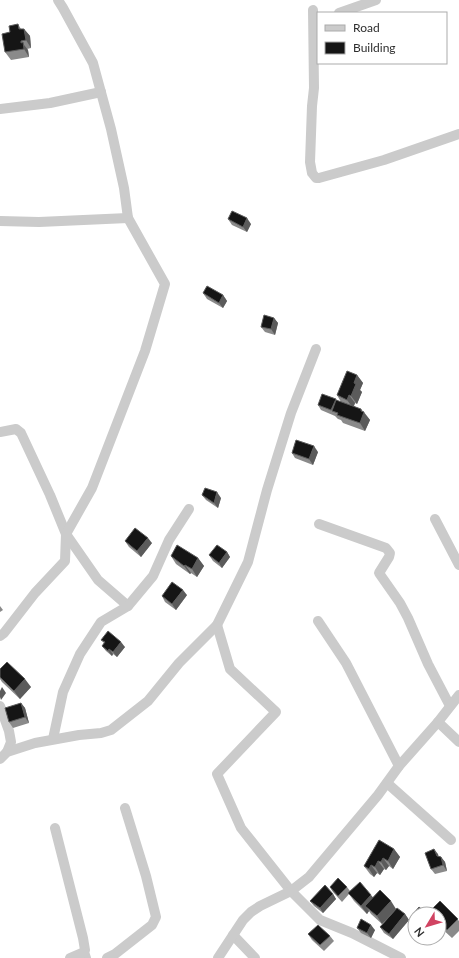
<svg xmlns="http://www.w3.org/2000/svg" width="459" height="958" viewBox="0 0 459 958" font-family="Lato,sans-serif">
	<rect width="100%" height="100%" fill="#fff"/>
	<g fill="none" stroke-linecap="round" stroke-linejoin="round">
		<g stroke="#cbcbcb" stroke-width="10">
			<polyline points="313,10 314,88 312,106 310,162 312,173 316,178 319,178 384,160 459,134"/>
			<polyline points="339,13 376,0"/>
			<polyline points="0,109 50,103 101,92"/>
			<polyline points="0,221 39,222 128,218"/>
			<polyline points="0,432 16,429 21,433 50,495 66,534 98,580 128,606"/>
			<polyline points="435,519 459,565"/>
			<polyline points="319,524 386,548 390,553 389,557 379,573 400,603 408,618 428,664 450,706"/>
			<polyline points="318,621 346,663 399,766"/>
			<polyline points="217,625 230,669 276,712 217,774 241,828 291,891 320,920 352,933 401,958"/>
			<polyline points="0,636 4,633 35,593 65,561 66,534 92,488 145,351 165,284 128,218 124,188 111,129 93,63 63,8 58,0"/>
			<polyline points="0,706 9,731 11,742 7,752"/>
			<polyline points="438,722 459,742"/>
			<polyline points="53,739 63,692 80,654 101,622 128,606 153,576 169,540 189,509"/>
			<polyline points="0,759 7,752 35,743 79,735 101,733 111,730 148,701 179,663 217,625 248,562 267,490 291,413 316,349"/>
			<polyline points="387,783 451,840"/>
			<polyline points="55,828 83,938 85,950 84,952 86,958"/>
			<polyline points="233,935 255,958"/>
			<polyline points="70,958 84,952"/>
			<polyline points="107,958 115,954 152,925 156,917 146,876 125,808"/>
			<polyline points="218,958 243,920 251,912 260,906 291,891 309,877 378,795 399,766 438,722 459,695"/>
		</g>
	</g>
	<g fill="#8a8a8a">
		<polygon points="18,24 21,29 24,29 30,36 31,48 27,49 28,50 29,57 11,60 5,52 10,32"/>
		<polygon points="228,219 251,224 247,232 232,225"/>
		<polygon points="203,293 223,295 227,301 223,308 207,299"/>
		<polygon points="274,318 278,323 275,335 265,332 261,327"/>
		<polygon points="357,375 363,383 360,390 362,392 357,404 355,403 354,406 364,412 370,420 365,431 343,423 341,420 338,419 335,416 321,410 318,405 336,400 341,402 337,395"/>
		<polygon points="318,452 313,465 295,458 292,453"/>
		<polygon points="202,495 221,498 218,508 206,500"/>
		<polygon points="125,541 152,543 141,557 129,547"/>
		<polygon points="227,552 230,557 222,568 213,561 209,555"/>
		<polygon points="171,556 198,558 204,566 197,577 191,573 190,574 176,564"/>
		<polygon points="187,595 176,610 165,602 162,596"/>
		<polygon points="0,606 3,610 0,612"/>
		<polygon points="101,640 125,647 117,657 113,654 112,656 106,651 102,646 104,643"/>
		<polygon points="0,669 31,687 20,699 2,682 0,679"/>
		<polygon points="21,703 25,708 29,723 13,728 9,722"/>
		<polygon points="394,849 400,857 393,869 389,866 386,870 384,869 380,875 377,873 374,877 370,874 364,866"/>
		<polygon points="434,849 438,856 441,857 445,862 447,871 435,874 431,869"/>
		<polygon points="330,887 347,887 350,891 373,897 396,909 382,924 371,914 369,911 367,914 354,901 349,894 342,902 333,892"/>
		<polygon points="333,894 336,899 323,913 314,906 310,901"/>
		<polygon points="440,901 459,921 459,931 452,938 439,926 439,914 429,914 428,913"/>
		<polygon points="405,914 409,920 393,939 384,933 380,927"/>
		<polygon points="415,914 415,923 410,918"/>
		<polygon points="357,928 375,930 371,938 361,933"/>
		<polygon points="308,934 330,936 334,941 324,951 312,940"/>
	</g>
	<g fill="#5b5b5b">
		<polygon points="24,29 30,36 31,48 26,40"/>
		<polygon points="21,41 28,50 29,57 24,49"/>
		<polygon points="247,218 251,224 247,232 243,227"/>
		<polygon points="223,295 227,301 223,308 219,303"/>
		<polygon points="274,318 278,323 275,335 271,329"/>
		<polygon points="357,375 363,383 360,390 362,392 357,404 351,396 354,383"/>
		<polygon points="349,395 355,403 353,408 347,400"/>
		<polygon points="361,409 370,420 365,431 360,423"/>
		<polygon points="314,446 318,452 313,465 309,459"/>
		<polygon points="217,492 221,498 218,508 214,503"/>
		<polygon points="148,538 152,543 141,557 137,551"/>
		<polygon points="227,552 230,557 222,568 219,563"/>
		<polygon points="198,558 204,566 197,577 192,569"/>
		<polygon points="185,565 191,573 190,574 184,566"/>
		<polygon points="183,590 187,595 176,610 172,604"/>
		<polygon points="121,642 125,647 117,657 113,652"/>
		<polygon points="109,649 113,654 112,656 108,651"/>
		<polygon points="25,679 31,687 20,699 14,691"/>
		<polygon points="2,687 6,693 1,700 0,697 0,691"/>
		<polygon points="21,703 25,708 29,723 25,717"/>
		<polygon points="394,849 400,857 393,869 388,861"/>
		<polygon points="434,849 438,854 440,862 437,856"/>
		<polygon points="441,857 445,862 447,871 443,865"/>
		<polygon points="383,858 389,866 386,870 381,862"/>
		<polygon points="378,861 384,869 380,875 375,867"/>
		<polygon points="371,865 377,873 374,877 369,869"/>
		<polygon points="333,894 336,899 323,913 320,908"/>
		<polygon points="371,895 377,903 365,906 369,911 367,914 361,906"/>
		<polygon points="391,901 396,909 382,924 377,916"/>
		<polygon points="405,914 409,920 393,939 389,934"/>
		<polygon points="371,925 375,930 371,938 367,933"/>
	</g>
	<g fill="#151515" stroke="#5b5b5b">
		<polygon points="18,24 19,29 24,29 26,40 21,41 21,43 23,42 24,49 5,52 2,34 10,32 9,26"/>
		<polygon points="232,211 247,218 243,227 228,219"/>
		<polygon points="207,286 223,295 219,303 203,293"/>
		<polygon points="264,315 274,318 271,329 261,327"/>
		<polygon points="347,371 357,375 354,383 356,384 351,396 349,395 347,400 337,395"/>
		<polygon points="322,394 336,399 331,410 318,405"/>
		<polygon points="336,400 361,409 361,411 364,412 360,423 337,415 338,413 332,411"/>
		<polygon points="296,440 314,446 309,459 292,453"/>
		<polygon points="205,488 217,492 214,503 202,495"/>
		<polygon points="135,528 148,538 137,551 125,541"/>
		<polygon points="177,545 198,558 192,569 185,565 184,566 171,556"/>
		<polygon points="217,545 227,552 219,563 209,555"/>
		<polygon points="172,582 183,590 172,604 162,596"/>
		<polygon points="108,631 121,642 113,652 109,649 108,651 102,646 105,642 101,640"/>
		<polygon points="7,662 25,679 14,691 0,677 0,669"/>
		<polygon points="21,703 25,717 9,722 5,708"/>
		<polygon points="379,840 394,849 388,861 383,858 381,862 378,861 375,867 371,865 369,869 364,866"/>
		<polygon points="434,849 437,856 441,857 443,865 431,869 425,853"/>
		<polygon points="338,878 347,887 338,896 330,887"/>
		<polygon points="360,882 371,895 361,906 348,893"/>
		<polygon points="325,885 333,894 320,908 310,901"/>
		<polygon points="380,890 391,901 377,916 365,906"/>
		<polygon points="440,901 458,919 447,930 439,923 439,914 429,914 428,913"/>
		<polygon points="419,907 426,913 425,914 415,914 415,920 410,918"/>
		<polygon points="397,908 405,914 389,934 380,927"/>
		<polygon points="361,919 371,925 367,933 357,928"/>
		<polygon points="318,925 330,936 320,945 308,934"/>
	</g>
	<rect x="317" y="12" width="130" height="52" fill="#ffffff" stroke="#ababab"/>
	<rect x="325" y="25" width="20" height="6" fill="#cbcbcb" stroke="#ababab"/>
	<text x="353" y="32" font-size="12" fill="#2e2e2e">Road</text>
	<rect x="325" y="42" width="20" height="12" fill="#151515" stroke="#ababab"/>
	<text x="353" y="52" font-size="12" fill="#2e2e2e">Building</text>
	<g transform="translate(427 926) rotate(232)"><circle r="19" fill="#ffffff" stroke="#ababab"/>
	<path d="M0-3L7 15L0 10L-7 15Z" fill="#d14362"/>
	<text y="-6" font-size="11" font-weight="bold" text-anchor="middle" fill="#2e2e2e">N</text>
	</g>
</svg>
